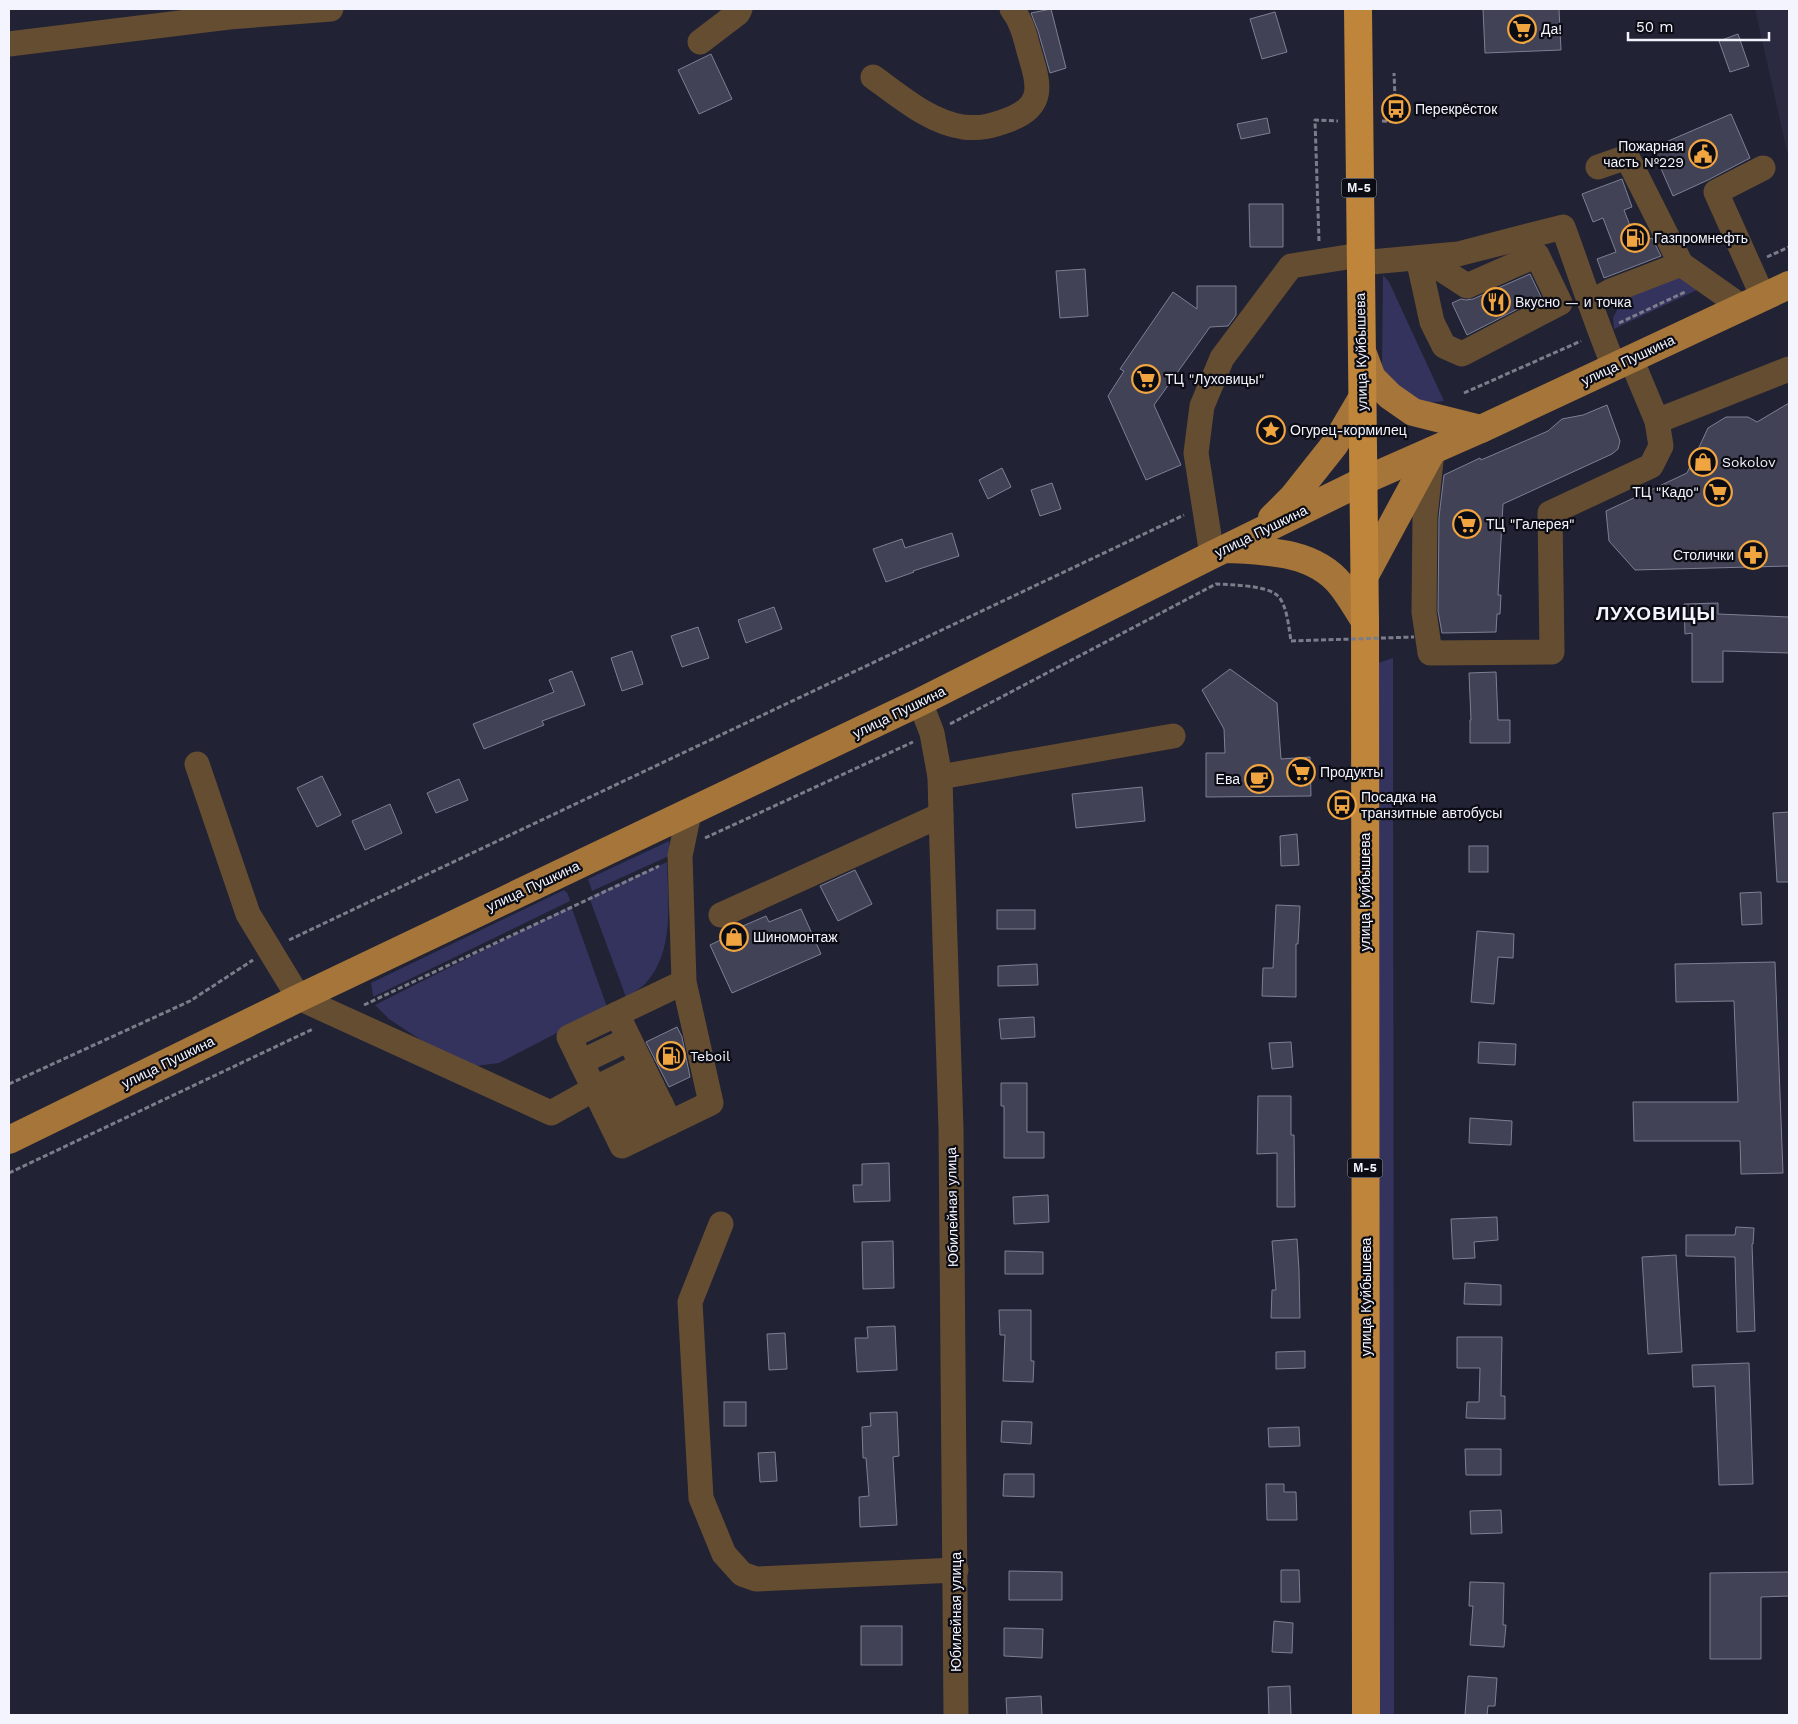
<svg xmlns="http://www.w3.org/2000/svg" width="1798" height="1724" viewBox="0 0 1798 1724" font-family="'Work Sans',sans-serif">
	<rect width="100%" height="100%" fill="#212233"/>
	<polygon fill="#2a2b41" points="1755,9 1789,9 1788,156"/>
	<g fill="#33335e">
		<polygon points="1383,275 1389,282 1444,401 1419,404 1393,389 1382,369"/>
		<polygon points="1679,277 1697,290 1614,329 1613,318 1623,298"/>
		<polygon points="1393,658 1394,1715 1378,1715 1378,663"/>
		<polygon points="669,841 671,855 592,891 588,879"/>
		<path d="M667,862c1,41 8,90 -22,122 -5,5 -13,9 -19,13l-37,-100z"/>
		<polygon points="564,890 568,894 570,901 375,996 373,996 371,983"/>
		<polygon points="571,906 607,1007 499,1063 475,1066 427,1044 389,1019 375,1005"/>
	</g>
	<g fill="#414255" stroke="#7d7f94">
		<polygon points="1051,9 1066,68 1050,73 1038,31 1031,13"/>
		<polygon points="1483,9 1559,9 1561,50 1485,53"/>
		<polygon points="1275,12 1287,52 1262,59 1250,19"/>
		<polygon points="1738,34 1749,66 1730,72 1719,41"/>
		<polygon points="711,54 732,99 699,114 678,70"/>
		<polygon points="1731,114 1750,158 1708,180 1673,196 1652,148"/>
		<polygon points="1267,118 1270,133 1241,139 1237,124"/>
		<polygon points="1622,179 1632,207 1624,210 1637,244 1652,238 1661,256 1604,278 1597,259 1616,252 1603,218 1593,222 1582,194"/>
		<polygon points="1249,204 1283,204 1283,247 1250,247"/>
		<polygon points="1085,269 1088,316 1060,318 1056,271"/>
		<polygon points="1530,274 1541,297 1467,335 1452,303 1461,299 1466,300 1473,299"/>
		<polygon points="1197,286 1236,286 1236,315 1228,326 1210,327 1154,405 1181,465 1146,480 1108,396 1124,371 1120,369 1173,292 1197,309"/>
		<polygon points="1789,403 1789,566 1635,570 1609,541 1606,511 1687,473 1708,428 1726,417 1748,417 1757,422"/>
		<polygon points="1607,405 1620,441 1618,449 1612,454 1503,504 1498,595 1501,595 1500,614 1497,614 1496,632 1442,633 1438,611 1439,517 1444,475 1480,458 1481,460 1548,431 1562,419 1583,415"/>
		<polygon points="1002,468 1011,487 988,499 979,480"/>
		<polygon points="1052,483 1061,509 1040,516 1031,490"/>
		<polygon points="952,533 959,556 913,571 914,572 886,582 873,549 902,539 905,548"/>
		<polygon points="1718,603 1718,614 1789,617 1789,653 1723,651 1723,682 1692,682 1692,633 1685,634 1684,604"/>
		<polygon points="774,607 782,629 746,643 738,620"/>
		<polygon points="698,627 709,658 682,667 671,636"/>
		<polygon points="632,651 643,684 622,691 611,658"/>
		<polygon points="1230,669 1277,703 1281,759 1310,757 1311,796 1206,797 1206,753 1225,753 1224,729 1202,690"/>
		<polygon points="572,671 585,705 542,721 544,725 484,749 473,724 554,692 549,680"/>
		<polygon points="1496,672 1498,720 1510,720 1510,743 1470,743 1470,720 1471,720 1469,673"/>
		<polygon points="322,776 341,815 317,827 297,788"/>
		<polygon points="459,779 468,800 436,813 427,793"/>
		<polygon points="1142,787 1145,821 1076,828 1072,794"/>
		<polygon points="390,804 402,833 365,850 352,821"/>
		<polygon points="1789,812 1789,882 1777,882 1773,813"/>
		<polygon points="1297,834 1299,865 1281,866 1280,836"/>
		<rect x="1469" y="846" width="19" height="26"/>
		<polygon points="855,870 872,904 838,921 820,886"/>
		<polygon points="1761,892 1762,924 1742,925 1740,893"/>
		<polygon points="1276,905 1300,906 1298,944 1296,944 1296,997 1262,996 1263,968 1273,968"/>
		<polygon points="801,909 821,954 732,993 710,945 729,936 729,932 766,916 769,922"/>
		<rect x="997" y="910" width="38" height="19"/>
		<polygon points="1477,931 1514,934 1513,958 1498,957 1494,1004 1471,1002"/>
		<polygon points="1775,962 1783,1173 1741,1174 1740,1141 1634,1141 1633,1102 1738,1102 1734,1001 1676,1002 1675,964"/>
		<polygon points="1037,964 1038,985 998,986 998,966"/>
		<polygon points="1034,1017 1035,1037 1001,1039 999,1019"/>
		<polygon points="677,1027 682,1037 690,1077 669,1087 646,1042"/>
		<polygon points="1291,1042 1293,1067 1272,1069 1269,1043"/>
		<polygon points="1479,1042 1516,1044 1515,1065 1478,1063"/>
		<polygon points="1001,1083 1027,1083 1027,1132 1044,1132 1044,1158 1004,1158 1004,1106 1001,1106"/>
		<polygon points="1258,1096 1291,1096 1291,1135 1294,1135 1295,1207 1277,1207 1277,1153 1257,1154"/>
		<polygon points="1470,1118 1512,1121 1511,1145 1469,1143"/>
		<polygon points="889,1163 890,1201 854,1202 853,1185 862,1185 862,1164"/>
		<polygon points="1048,1195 1049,1222 1014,1224 1013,1197"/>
		<polygon points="1497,1217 1498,1240 1474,1242 1475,1258 1453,1259 1451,1219"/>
		<polygon points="1736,1227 1754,1228 1753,1244 1752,1244 1755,1331 1737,1332 1735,1257 1686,1256 1686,1235 1735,1235"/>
		<polygon points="1297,1239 1299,1270 1300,1318 1271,1318 1272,1290 1276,1290 1272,1241"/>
		<polygon points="893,1241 894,1288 863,1289 862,1242"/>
		<polygon points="1005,1251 1043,1252 1043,1274 1005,1274"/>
		<polygon points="1676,1255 1682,1352 1648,1354 1642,1257"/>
		<polygon points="1465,1283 1501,1285 1501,1305 1464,1304"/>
		<polygon points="999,1310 1031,1310 1031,1361 1034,1361 1033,1382 1003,1381 1005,1335 1000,1335"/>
		<polygon points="895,1326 897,1370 857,1372 855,1338 868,1338 867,1327"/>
		<polygon points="785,1333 787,1369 769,1370 767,1334"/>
		<polygon points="1457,1337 1502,1337 1501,1396 1505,1396 1505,1419 1466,1418 1467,1402 1479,1402 1480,1368 1457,1368"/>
		<polygon points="1305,1351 1305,1368 1276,1369 1276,1352"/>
		<polygon points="1749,1363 1753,1484 1719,1485 1715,1386 1693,1387 1692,1365"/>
		<rect x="724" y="1402" width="22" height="24"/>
		<polygon points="897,1412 899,1456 893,1457 897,1525 860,1527 859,1497 869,1496 866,1458 863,1458 862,1427 871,1426 870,1413"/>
		<polygon points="1002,1421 1032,1422 1031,1444 1001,1442"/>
		<polygon points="1299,1427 1300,1446 1269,1447 1268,1428"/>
		<polygon points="1465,1449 1501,1449 1501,1475 1466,1475"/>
		<polygon points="775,1452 777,1481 760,1482 758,1453"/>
		<polygon points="1004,1474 1034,1474 1034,1497 1003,1496"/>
		<polygon points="1266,1484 1284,1484 1284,1492 1296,1492 1297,1520 1267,1520"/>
		<polygon points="1501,1510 1502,1533 1471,1534 1470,1511"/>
		<polygon points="1281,1570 1299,1570 1300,1602 1281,1602"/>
		<polygon points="1009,1571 1062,1572 1062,1600 1009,1600"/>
		<polygon points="1789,1572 1789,1596 1761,1597 1761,1659 1710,1659 1710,1573"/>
		<polygon points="1470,1582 1504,1583 1503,1625 1506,1625 1504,1647 1470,1645 1473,1606 1469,1606"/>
		<polygon points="1274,1621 1293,1623 1292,1653 1272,1652"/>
		<rect x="861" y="1626" width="41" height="39"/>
		<polygon points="1004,1628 1043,1629 1042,1658 1004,1656"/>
		<polygon points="1468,1676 1497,1678 1495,1706 1488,1706 1487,1715 1465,1715"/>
		<polygon points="1290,1686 1291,1715 1269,1715 1268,1687"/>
		<polygon points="1041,1696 1042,1715 1007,1715 1006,1698"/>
	</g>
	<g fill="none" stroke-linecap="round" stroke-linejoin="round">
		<g stroke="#7c7d8b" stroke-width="3" stroke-dasharray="5 2.5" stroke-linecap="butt">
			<polyline points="1382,121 1396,122 1394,73"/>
			<polyline points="1319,241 1315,120 1338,121"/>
			<polyline points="1767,257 1789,247"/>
			<polyline points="1619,323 1685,292"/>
			<polyline points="1464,393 1581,341"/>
			<path d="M950,724l266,-140c15,1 51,1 62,12 9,9 11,33 13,45"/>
			<polyline points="705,838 913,742"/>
			<polyline points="289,940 1184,515"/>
			<polyline points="364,1005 659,866"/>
			<polyline points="9,1084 190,1001 253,960"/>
			<polyline points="9,1173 313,1029"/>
		</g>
		<g stroke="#654d32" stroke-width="25">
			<polyline points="700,42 738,13 740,9"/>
			<polyline points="9,44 229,17 331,9"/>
			<path d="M873,77c27,19 56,45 90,50 18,2 29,-1 45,-7 38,-14 31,-36 21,-69 -4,-15 -7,-29 -17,-42"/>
			<polyline points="1598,167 1627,157 1681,264"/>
			<polyline points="1418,258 1432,322 1444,346 1462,354 1560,303 1537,255 1467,286 1424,258"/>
			<path d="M1360,263l98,-9 105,-27c17,46 32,94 51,139"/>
			<polyline points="1763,297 1716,192 1763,168"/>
			<polyline points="1591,302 1611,291 1681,264 1742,307"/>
			<polyline points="1631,359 1657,421 1789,369"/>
			<polyline points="1432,452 1425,516 1424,612 1430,653 1552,652 1550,513 1651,466 1661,446 1657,421"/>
			<polyline points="1212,555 1196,453 1202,406 1222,358 1291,266 1360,255"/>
			<polyline points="920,702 932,733 940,777 941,815 951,1129 956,1715"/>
			<polyline points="197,764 248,914 299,998 551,1113 594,1089 642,1065"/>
			<polyline points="940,777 1173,736"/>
			<polyline points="721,915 941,815"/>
			<polyline points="684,982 569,1037 622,1146 711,1103 684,982 680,856 689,813"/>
			<polyline points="617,1014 670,1123"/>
			<polyline points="581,1062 629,1039"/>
			<polyline points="604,1109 652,1086"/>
			<polyline points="613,1127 661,1104"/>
			<polyline points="721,1224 690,1302 701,1498 724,1554 742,1574 756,1579 956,1570"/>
		</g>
		<g stroke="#a5753a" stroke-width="28">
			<polyline points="1363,354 1372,378 1390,396 1413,412 1481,429"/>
			<polyline points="1272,518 1293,497 1335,444 1362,398"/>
			<path d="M1226,549c40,2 88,2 115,36 9,11 16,24 24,36"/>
			<polyline points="1364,577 1432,451"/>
			<polyline points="9,1140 299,998 920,702 1212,555 1363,481 1481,429 1789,285"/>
		</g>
		<polyline stroke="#be853b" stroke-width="28" points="1358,9 1365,621 1366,1715"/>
		<polyline stroke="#7c7d8b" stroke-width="3" stroke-dasharray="5 2.5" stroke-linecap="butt" points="1291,641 1414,637"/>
	</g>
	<defs>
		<symbol id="supermarket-ring" viewBox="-11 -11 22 22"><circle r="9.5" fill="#0c0c14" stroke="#f1a540" stroke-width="1.5"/><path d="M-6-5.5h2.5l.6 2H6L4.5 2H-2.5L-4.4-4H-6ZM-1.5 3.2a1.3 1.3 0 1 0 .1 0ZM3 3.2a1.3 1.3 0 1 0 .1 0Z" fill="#f1a540"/></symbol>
		<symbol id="bus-ring" viewBox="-11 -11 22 22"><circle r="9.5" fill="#0c0c14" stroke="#f1a540" stroke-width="1.5"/><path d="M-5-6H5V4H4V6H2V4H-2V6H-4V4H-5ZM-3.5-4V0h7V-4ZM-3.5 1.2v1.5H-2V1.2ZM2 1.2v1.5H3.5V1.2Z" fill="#f1a540"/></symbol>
		<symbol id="civic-ring" viewBox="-11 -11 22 22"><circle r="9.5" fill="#0c0c14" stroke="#f1a540" stroke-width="1.5"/><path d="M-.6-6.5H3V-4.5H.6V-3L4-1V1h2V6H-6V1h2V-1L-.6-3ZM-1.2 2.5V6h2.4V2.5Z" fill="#f1a540"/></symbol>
		<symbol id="fuel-ring" viewBox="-11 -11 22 22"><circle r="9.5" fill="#0c0c14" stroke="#f1a540" stroke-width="1.5"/><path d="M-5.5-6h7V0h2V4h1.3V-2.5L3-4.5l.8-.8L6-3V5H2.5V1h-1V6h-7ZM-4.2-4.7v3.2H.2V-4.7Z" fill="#f1a540"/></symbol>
		<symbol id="restaurant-ring" viewBox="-11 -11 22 22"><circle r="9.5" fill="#0c0c14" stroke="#f1a540" stroke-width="1.5"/><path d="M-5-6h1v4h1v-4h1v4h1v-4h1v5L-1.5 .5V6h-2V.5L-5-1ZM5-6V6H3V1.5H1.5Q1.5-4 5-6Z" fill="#f1a540"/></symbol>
		<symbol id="sight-ring" viewBox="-11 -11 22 22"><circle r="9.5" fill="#0c0c14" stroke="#f1a540" stroke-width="1.5"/><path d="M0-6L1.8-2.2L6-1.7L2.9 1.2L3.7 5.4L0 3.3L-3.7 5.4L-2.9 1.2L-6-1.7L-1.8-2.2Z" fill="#f1a540"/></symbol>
		<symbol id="shop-ring" viewBox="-11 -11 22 22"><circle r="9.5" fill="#0c0c14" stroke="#f1a540" stroke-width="1.5"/><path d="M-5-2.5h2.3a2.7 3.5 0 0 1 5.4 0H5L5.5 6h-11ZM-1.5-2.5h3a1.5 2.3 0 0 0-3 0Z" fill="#f1a540"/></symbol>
		<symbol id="pharmacy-ring" viewBox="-11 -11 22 22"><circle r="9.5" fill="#0c0c14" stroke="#f1a540" stroke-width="1.5"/><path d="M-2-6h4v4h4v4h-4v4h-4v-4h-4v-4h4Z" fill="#f1a540"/></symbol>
		<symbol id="cafe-ring" viewBox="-11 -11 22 22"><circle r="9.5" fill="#0c0c14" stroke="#f1a540" stroke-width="1.5"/><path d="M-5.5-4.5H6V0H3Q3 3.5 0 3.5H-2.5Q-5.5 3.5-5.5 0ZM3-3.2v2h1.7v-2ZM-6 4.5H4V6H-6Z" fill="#f1a540"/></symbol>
	</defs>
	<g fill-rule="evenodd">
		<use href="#supermarket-ring" x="1506" y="13" width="32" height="32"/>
		<use href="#bus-ring" x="1380" y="93" width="32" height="32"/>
		<use href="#civic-ring" x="1687" y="138" width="32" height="32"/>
		<use href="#fuel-ring" x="1619" y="222" width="32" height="32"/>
		<use href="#restaurant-ring" x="1480" y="286" width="32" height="32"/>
		<use href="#supermarket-ring" x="1130" y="363" width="32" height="32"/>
		<use href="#sight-ring" x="1255" y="414" width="32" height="32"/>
		<use href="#shop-ring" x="1687" y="446" width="32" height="32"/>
		<use href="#supermarket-ring" x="1702" y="476" width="32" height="32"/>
		<use href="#supermarket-ring" x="1451" y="508" width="32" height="32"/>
		<use href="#pharmacy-ring" x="1737" y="539" width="32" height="32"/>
		<use href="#supermarket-ring" x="1285" y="756" width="32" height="32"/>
		<use href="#cafe-ring" x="1243" y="763" width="32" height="32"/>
		<use href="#bus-ring" x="1326" y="789" width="32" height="32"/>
		<use href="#shop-ring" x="718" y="921" width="32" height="32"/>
		<use href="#fuel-ring" x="655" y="1040" width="32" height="32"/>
	</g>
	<g text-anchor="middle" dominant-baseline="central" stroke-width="4.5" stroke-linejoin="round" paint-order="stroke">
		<g fill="#0c0c14" stroke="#aeaeb7" stroke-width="1">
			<rect x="1341.5" y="178.5" width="35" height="19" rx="4"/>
			<rect x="1347.5" y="1158.5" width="35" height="19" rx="4"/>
		</g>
		<g font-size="12" font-weight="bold" fill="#f3f4fd">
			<text x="1359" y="188">М-5</text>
			<text x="1365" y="1168">М-5</text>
		</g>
		<g font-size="14" fill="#f3f4fd" stroke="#0c0c14" text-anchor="start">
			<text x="1541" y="29">Да!</text>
			<text x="1415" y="109">Перекрёсток</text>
			<text x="1684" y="146" text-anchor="end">Пожарная<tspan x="1684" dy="16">часть №229</tspan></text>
			<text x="1654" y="238">Газпромнефть</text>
			<text x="1515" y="302">Вкусно — и точка</text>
			<text x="1165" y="379">ТЦ "Луховицы"</text>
			<text x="1290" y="430">Огурец-кормилец</text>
			<text x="1722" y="462">Sokolov</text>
			<text x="1699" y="492" text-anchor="end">ТЦ "Кадо"</text>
			<text x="1486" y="524">ТЦ "Галерея"</text>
			<text x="1734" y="555" text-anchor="end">Столички</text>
			<text x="1320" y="772">Продукты</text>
			<text x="1240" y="779" text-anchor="end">Ева</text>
			<text x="1361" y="797">Посадка на<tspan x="1361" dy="16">транзитные автобусы</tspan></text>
			<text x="753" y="937">Шиномонтаж</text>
			<text x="690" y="1056">Teboil</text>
		</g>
		<g font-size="14" fill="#f3f4fd" stroke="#0c0c14">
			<text transform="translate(1361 352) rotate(-91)">улица Куйбышева</text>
			<text transform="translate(1628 360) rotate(-25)">улица Пушкина</text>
			<text transform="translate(1261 531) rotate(-26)">улица Пушкина</text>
			<text transform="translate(899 712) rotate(-26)">улица Пушкина</text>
			<text transform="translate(533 886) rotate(-25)">улица Пушкина</text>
			<text transform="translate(1365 892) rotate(-90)">улица Куйбышева</text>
			<text transform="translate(168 1062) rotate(-26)">улица Пушкина</text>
			<text transform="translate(952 1207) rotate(-91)">Юбилейная улица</text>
			<text transform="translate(1366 1297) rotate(-90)">улица Куйбышева</text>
			<text transform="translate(956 1612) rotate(-90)">Юбилейная улица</text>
		</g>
		<g font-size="19" font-weight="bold" letter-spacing="1" fill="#f3f4fd" stroke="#0c0c14">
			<text x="1656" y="613">ЛУХОВИЦЫ</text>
		</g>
	</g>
	<rect width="1798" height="1724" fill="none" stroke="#f3f4fd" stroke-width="20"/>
	<path d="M1628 32v8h141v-8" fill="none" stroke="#f3f4fd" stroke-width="2.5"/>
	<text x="1636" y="32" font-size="15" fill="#f3f4fd" stroke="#0c0c14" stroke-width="4" paint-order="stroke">50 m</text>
</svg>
